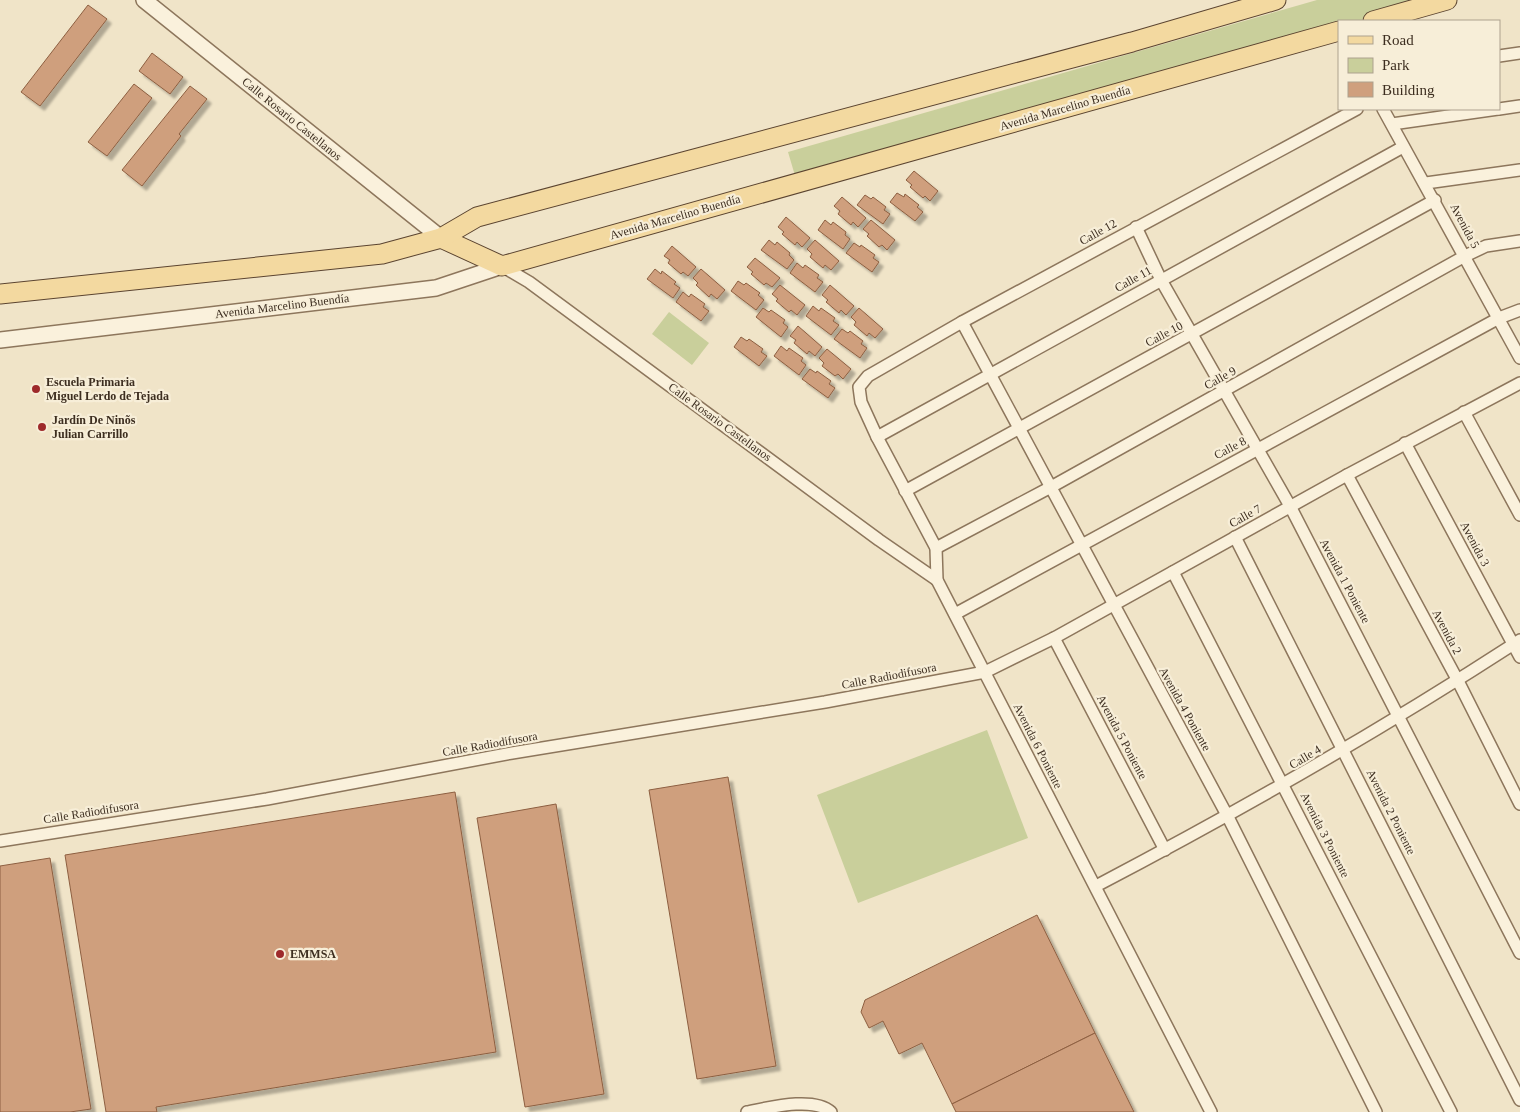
<svg xmlns="http://www.w3.org/2000/svg" width="1520" height="1112" viewBox="0 0 1520 1112" font-family="Georgia,serif">
	<defs>
		<filter id="shadow"><feDropShadow dx="4.5" dy="4.5" stdDeviation="1" flood-color="#0004"/></filter>
	</defs>
	<rect width="100%" height="100%" fill="#f0e4c8"/>
	<g fill="#c9cf9b">
		<polygon points="1317,0 1434,0 1358,21 1339,21 1339,27 796,179 788,152"/>
		<polygon points="669,312 709,343 692,365 652,334"/>
		<polygon points="987,730 1028,838 858,903 817,795"/>
	</g>
	<g fill="#cf9f7d" stroke="#8d5f41" filter="url(#shadow)">
		<polygon points="88,5 107,19 40,106 21,92"/>
		<polygon points="152,53 183,77 170,94 139,71"/>
		<polygon points="134,84 152,98 107,156 88,142"/>
		<polygon points="190,86 207,99 179,134 181,136 142,186 122,170"/>
		<polygon points="914,171 938,191 930,201 925,196 923,198 910,187 912,185 906,180"/>
		<polygon points="897,193 904,197 905,194 919,205 917,207 923,212 915,221 890,202"/>
		<polygon points="865,195 871,199 873,197 886,207 884,210 890,214 883,224 857,205"/>
		<polygon points="842,197 866,218 858,227 853,222 851,225 838,214 840,211 834,206"/>
		<polygon points="786,217 810,238 802,247 797,242 795,245 782,234 784,232 778,227"/>
		<polygon points="825,220 831,225 833,222 846,232 845,235 850,239 843,249 818,230"/>
		<polygon points="871,220 895,240 887,250 882,245 879,247 867,236 869,234 863,229"/>
		<polygon points="769,240 775,245 777,242 790,253 789,255 794,260 787,269 761,250"/>
		<polygon points="815,240 839,261 831,270 825,265 823,268 810,257 812,254 807,249"/>
		<polygon points="854,243 860,247 861,245 875,255 873,258 879,262 872,272 846,253"/>
		<polygon points="672,246 696,267 688,276 683,272 681,274 668,263 670,260 664,256"/>
		<polygon points="755,258 780,278 772,287 766,283 764,285 751,274 753,272 747,267"/>
		<polygon points="797,263 803,268 805,265 819,275 817,278 823,282 815,292 790,273"/>
		<polygon points="655,269 661,274 662,271 676,282 674,284 680,288 673,298 647,279"/>
		<polygon points="701,269 725,290 717,299 711,294 709,297 696,285 698,283 693,278"/>
		<polygon points="738,281 744,285 746,283 760,293 758,295 764,300 756,310 731,291"/>
		<polygon points="780,285 805,305 797,315 791,310 789,312 776,301 778,299 772,294"/>
		<polygon points="830,285 854,306 846,315 841,310 839,313 826,302 828,300 822,295"/>
		<polygon points="683,292 689,297 691,294 705,304 703,307 709,311 701,321 676,302"/>
		<polygon points="813,306 819,311 821,308 835,318 833,321 839,325 831,335 806,316"/>
		<polygon points="763,308 769,312 771,310 785,320 783,323 788,327 781,337 756,317"/>
		<polygon points="859,308 883,329 875,338 869,333 867,336 854,325 856,322 851,317"/>
		<polygon points="798,326 822,347 815,356 809,351 807,354 794,343 796,340 790,336"/>
		<polygon points="842,329 848,333 850,331 863,341 861,344 867,348 860,358 834,339"/>
		<polygon points="741,337 747,341 749,339 763,349 761,352 767,356 759,366 734,347"/>
		<polygon points="781,346 787,351 789,348 803,358 801,361 806,365 799,375 774,356"/>
		<polygon points="827,349 851,369 843,379 838,374 835,376 822,366 824,363 819,358"/>
		<polygon points="810,369 816,373 817,371 831,381 829,384 835,388 828,398 802,379"/>
		<polygon points="728,777 776,1066 697,1079 649,790"/>
		<polygon points="455,792 496,1052 156,1107 157,1112 106,1112 65,855"/>
		<polygon points="556,804 604,1094 525,1107 477,818"/>
		<polygon points="50,858 91,1109 70,1112 0,1112 0,866"/>
		<polygon points="1037,915 1095,1033 952,1104 922,1043 899,1054 883,1021 869,1028 861,1012 865,1000"/>
		<polygon points="1095,1033 1134,1112 956,1112 952,1104"/>
	</g>
	<g fill="none" stroke-linecap="round" stroke-linejoin="round">
		<defs>
			<g id="minor">
				<polyline points="1499,56 1520,53"/>
				<polyline points="1383,109 1520,358"/>
				<polyline points="1499,109 1520,106"/>
				<polyline points="1392,124 1498,109"/>
				<polyline points="1426,183 1520,170"/>
				<polyline points="1136,227 1161,280 1290,506 1520,953"/>
				<polyline points="502,266 529,282 879,540 937,580"/>
				<polyline points="962,322 1228,817 1376,1112"/>
				<polyline points="1464,412 1520,515"/>
				<polyline points="877,437 1403,147"/>
				<polyline points="1405,443 1520,657"/>
				<polyline points="1347,475 1458,681 1520,804"/>
				<polyline points="905,491 1435,200"/>
				<polyline points="1235,537 1520,1100"/>
				<polyline points="936,548 1051,487 1465,256 1486,246 1520,241"/>
				<polyline points="1173,572 1451,1112"/>
				<polyline points="955,614 1499,318 1520,310"/>
				<polyline points="1054,638 1165,850"/>
				<polyline points="0,841 267,799 512,753 825,702 985,672 1054,638 1347,475 1520,383"/>
				<path d="M1096,886c145,-76 287,-157 424,-246"/>
				<path d="M747,1112c21,-4 66,-16 84,0"/>
				<polyline points="1211,1112 937,580 936,548 877,437 861,402 859,387 868,376 962,322 1357,109"/>
			</g>
			<g id="tertiary">
				<polyline points="144,0 441,238"/>
				<polyline points="0,340 436,288 502,266"/>
			</g>
			<g id="primary">
				<polyline points="1373,21 1447,0"/>
				<polyline points="441,238 502,266 1339,31"/>
				<polyline points="0,294 382,254 441,238 477,217 1132,42 1276,0"/>
			</g>
		</defs>
		<use href="#minor" stroke="#8d765c" stroke-width="14"/>
		<use href="#tertiary" stroke="#8d765c" stroke-width="18"/>
		<use href="#primary" stroke="#5b4430" stroke-width="21"/>
		<use href="#minor" stroke="#faf1dc" stroke-width="11"/>
		<use href="#tertiary" stroke="#faf1dc" stroke-width="15"/>
		<use href="#primary" stroke="#f3d9a0" stroke-width="19"/>
	</g>
	<g fill="#9e2a2b" stroke="#f7eed8" stroke-width="2">
		<circle cx="36" cy="389" r="5"/>
		<circle cx="42" cy="427" r="5"/>
		<circle cx="280" cy="954" r="5"/>
	</g>
	<g text-anchor="middle" dominant-baseline="central" stroke-width="4.5" stroke-linejoin="round" paint-order="stroke">
		<g font-size="12" fill="#3d2e20" stroke="#f7eed8">
			<text transform="translate(1065 108) rotate(-16)">Avenida Marcelino Buendía</text>
			<text transform="translate(292 119) rotate(39)">Calle Rosario Castellanos</text>
			<text transform="translate(675 217) rotate(-16)">Avenida Marcelino Buendía</text>
			<text transform="translate(1465 226) rotate(62)">Avenida 5</text>
			<text transform="translate(1098 232) rotate(-29)">Calle 12</text>
			<text transform="translate(1133 279) rotate(-29)">Calle 11</text>
			<text transform="translate(282 306) rotate(-7)">Avenida Marcelino Buendía</text>
			<text transform="translate(1164 334) rotate(-28)">Calle 10</text>
			<text transform="translate(1220 378) rotate(-29)">Calle 9</text>
			<text transform="translate(720 422) rotate(36)">Calle Rosario Castellanos</text>
			<text transform="translate(1230 448) rotate(-28)">Calle 8</text>
			<text transform="translate(1245 516) rotate(-29)">Calle 7</text>
			<text transform="translate(1475 544) rotate(62)">Avenida 3</text>
			<text transform="translate(1345 581) rotate(62)">Avenida 1 Poniente</text>
			<text transform="translate(1447 632) rotate(62)">Avenida 2</text>
			<text transform="translate(889 676) rotate(-11)">Calle Radiodifusora</text>
			<text transform="translate(1185 709) rotate(61)">Avenida 4 Poniente</text>
			<text transform="translate(1122 737) rotate(62)">Avenida 5 Poniente</text>
			<text transform="translate(490 744) rotate(-10)">Calle Radiodifusora</text>
			<text transform="translate(1038 746) rotate(63)">Avenida 6 Poniente</text>
			<text transform="translate(1305 757) rotate(-31)">Calle 4</text>
			<text transform="translate(91 812) rotate(-9)">Calle Radiodifusora</text>
			<text transform="translate(1391 812) rotate(63)">Avenida 2 Poniente</text>
			<text transform="translate(1325 835) rotate(63)">Avenida 3 Poniente</text>
		</g>
		<g font-size="12" font-weight="bold" fill="#3d2e20" stroke="#f7eed8" text-anchor="start">
			<text x="46" y="382">Escuela Primaria<tspan x="46" dy="14">Miguel Lerdo de Tejada</tspan></text>
			<text x="52" y="420">Jardín De Ninõs<tspan x="52" dy="14">Julian Carrillo</tspan></text>
			<text x="290" y="954">EMMSA</text>
		</g>
	</g>
	<rect x="1338" y="20" width="162" height="90" fill="#f7eed8" stroke="#ada18e"/>
	<rect x="1348" y="36" width="25" height="8" fill="#f3d9a0" stroke="#ada18e"/>
	<text x="1382" y="45" font-size="15" fill="#3d2e20">Road</text>
	<rect x="1348" y="58" width="25" height="15" fill="#c9cf9b" stroke="#ada18e"/>
	<text x="1382" y="70" font-size="15" fill="#3d2e20">Park</text>
	<rect x="1348" y="82" width="25" height="15" fill="#cf9f7d" stroke="#ada18e"/>
	<text x="1382" y="95" font-size="15" fill="#3d2e20">Building</text>
</svg>
